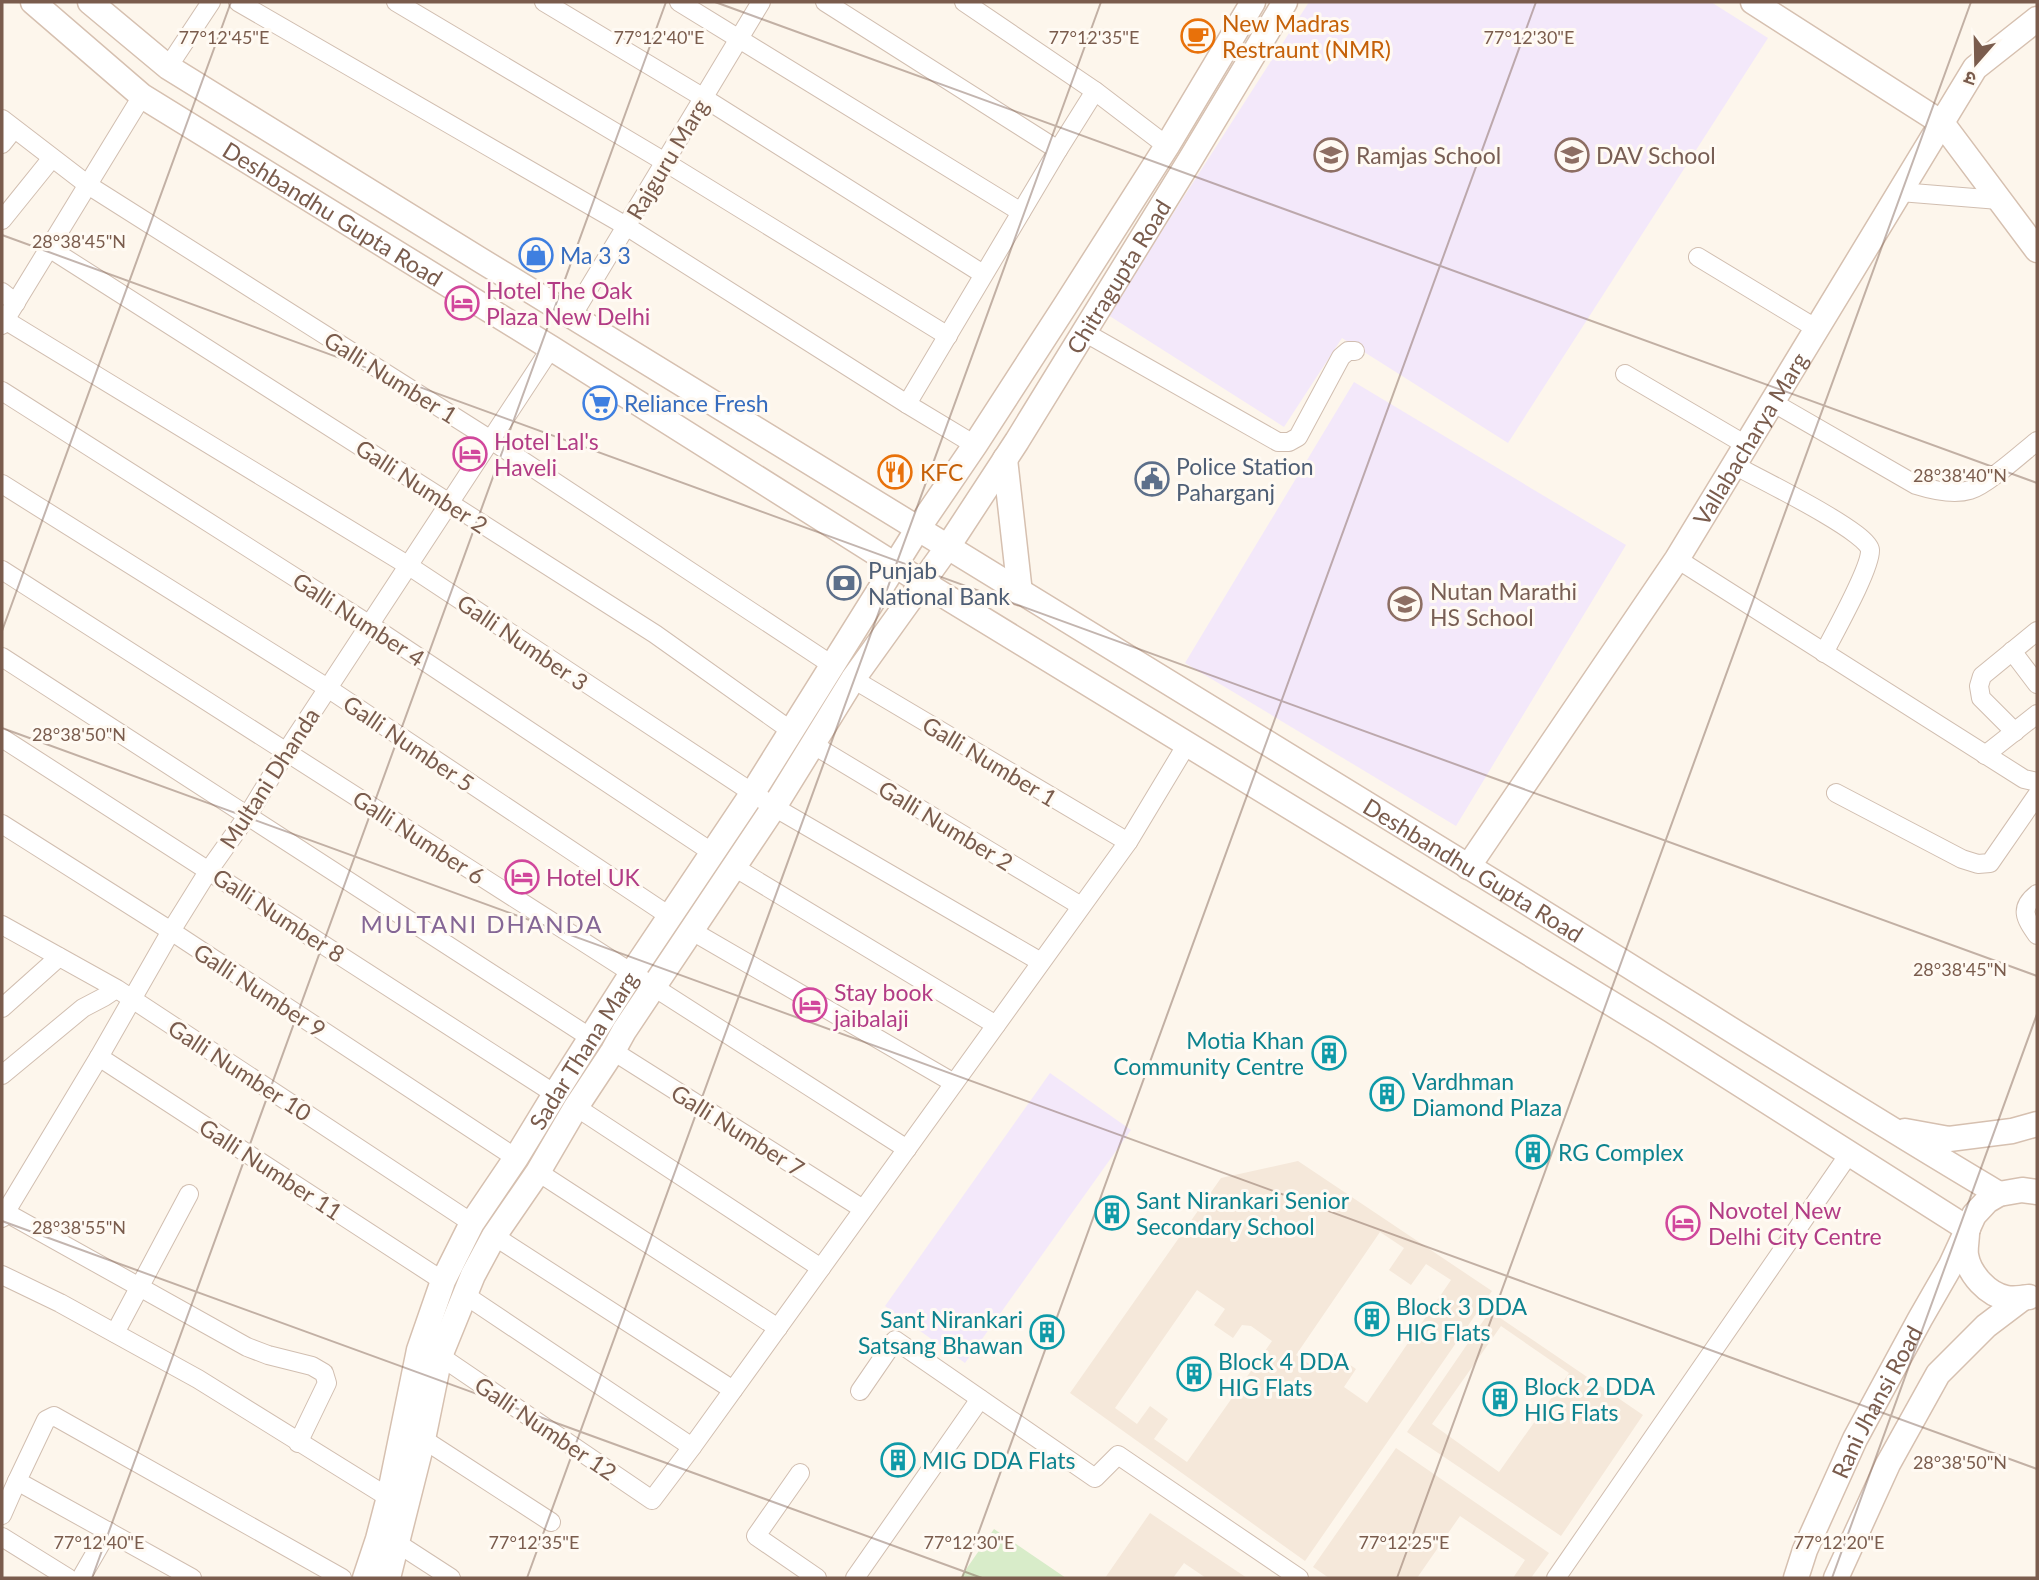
<svg xmlns="http://www.w3.org/2000/svg" width="2039" height="1580" viewBox="0 0 2039 1580" font-family="Lato,'Noto Sans Devanagari',sans-serif">
	<rect width="100%" height="100%" fill="#fdf6ec"/>
	<g fill="#f5e8da" fill-rule="evenodd">
		<path d="M1298,1161l194,130 -187,270 -235,-168 151,-215zM1380,1232l24,16 -15,22 22,15 15,-21 25,16 -84,123 -23,-16 12,-18 -22,-15 -13,18 -25,-17zM1197,1290l28,19 -11,16 19,13 9,-13 9,1 21,15 -85,121 -33,-23 14,-20 -18,-13 -13,18 -22,-16z"/>
		<path d="M1490,1311l153,104 -82,121 -154,-104zM1501,1326l68,47 -70,99 -67,-48z"/>
		<polygon points="1396,1448 1549,1553 1531,1578 1513,1578 1525,1560 1460,1516 1417,1578 1329,1578 1313,1567"/>
		<polygon points="1150,1513 1247,1578 1206,1578 1184,1563 1173,1578 1105,1578"/>
	</g>
	<g fill="#f3e8fa">
		<polygon points="1309,2 1711,2 1768,38 1508,443 1342,338 1284,427 1108,315"/>
		<polygon points="1354,382 1626,545 1456,826 1185,663"/>
		<polygon points="1050,1073 1131,1130 965,1363 885,1306"/>
	</g>
	<polygon fill="#d8ecc9" points="994,1529 1066,1578 960,1578"/>
	<g fill="none" stroke-linecap="round" stroke-linejoin="round">
		<defs>
			<g id="street">
				<polyline points="238,2 626,226 907,404 975,445"/>
				<polyline points="396,2 665,162 948,336"/>
				<polyline points="544,2 704,98 983,274"/>
				<polyline points="679,2 1021,212"/>
				<polyline points="825,2 1058,150"/>
				<polyline points="964,2 1095,91 1167,146"/>
				<polyline points="168,67 211,2"/>
				<polyline points="2,119 88,185 491,440 832,665"/>
				<polyline points="2,144 14,129"/>
				<polyline points="1900,192 1999,200"/>
				<polyline points="2,220 52,158"/>
				<polyline points="49,248 655,634 790,730"/>
				<polyline points="1698,257 1817,329"/>
				<polyline points="2,292 16,303"/>
				<polyline points="572,316 761,2"/>
				<polyline points="5,320 409,566 774,807 1041,962"/>
				<polyline points="2,325 142,96"/>
				<polyline points="1084,332 1278,442 1289,442 1298,437 1341,357 1348,351 1355,351"/>
				<polyline points="1625,374 1746,445"/>
				<polyline points="2,391 370,625 713,853"/>
				<path d="M1772,402l144,83c16,5 38,10 54,5 17,-5 52,-37 67,-49"/>
				<polyline points="907,404 1058,150 1095,91"/>
				<path d="M1734,465c20,11 135,67 136,85 1,18 -36,83 -46,103"/>
				<polyline points="2,484 329,689 671,917"/>
				<polyline points="1677,559 2024,779 2037,782"/>
				<polyline points="2,570 907,1149"/>
				<polyline points="2012,651 2037,684"/>
				<polyline points="2,657 591,1038"/>
				<polyline points="853,679 1128,842"/>
				<polyline points="2015,732 1981,698 1979,686 1982,676 2037,631"/>
				<polyline points="2,738 555,1094"/>
				<polyline points="812,744 1081,906"/>
				<polyline points="1985,755 2037,714"/>
				<polyline points="1836,793 1962,859 1978,864 1990,863 2037,795"/>
				<polyline points="2,824 171,931 516,1158"/>
				<polyline points="734,867 996,1025"/>
				<path d="M2037,894c-18,14 -12,24 0,41"/>
				<polyline points="2,925 117,989 472,1223"/>
				<polyline points="692,931 954,1083"/>
				<polyline points="2,1008 59,957"/>
				<polyline points="613,1051 863,1209"/>
				<polyline points="99,1057 443,1281"/>
				<polyline points="2,1075 83,1008 104,997 116,989"/>
				<polyline points="576,1107 821,1268"/>
				<polyline points="538,1172 778,1328"/>
				<polyline points="5,1212 247,1347 268,1355 312,1366 324,1373 327,1383 298,1443"/>
				<polyline points="2,1218 99,1057 171,931 209,870 248,815 286,752 551,348"/>
				<polyline points="494,1236 733,1390"/>
				<polyline points="2,1275 60,1303 198,1379 396,1502"/>
				<polyline points="465,1295 692,1447"/>
				<polyline points="115,1333 189,1194"/>
				<polyline points="440,1356 652,1500 692,1447 1128,842 1187,744"/>
				<polyline points="860,1391 895,1340 1095,1478 1118,1455 1299,1578"/>
				<polyline points="423,1439 551,1522"/>
				<polyline points="800,1473 756,1536 817,1578"/>
				<polyline points="2,1515 17,1481"/>
				<polyline points="2,1537 68,1578"/>
				<polyline points="397,1543 451,1578"/>
				<polyline points="81,1578 108,1531"/>
				<polyline points="192,1578 17,1481 46,1420 54,1416 342,1578"/>
				<polyline points="855,1578 980,1399"/>
				<polyline points="1556,1578 1849,1154"/>
			</g>
			<g id="secondary">
				<path id="s1" d="M33,2l109,94 409,252 371,234 736,450 310,197"/>
				<path id="s2" d="M90,2l78,65c438,271 877,541 1316,809 172,105 341,215 515,318"/>
				<polyline points="1753,2 1942,123 2037,250"/>
				<polyline points="1005,459 1020,593"/>
				<path id="s3" d="M1468,867l209,-308 298,-491 62,-49"/>
				<polyline points="1905,1131 1949,1139 2012,1131 2037,1124"/>
				<path d="M1967,1233c0,7 -2,15 -1,22 3,19 22,40 41,43 7,1 15,0 22,-1"/>
				<path id="s4" d="M365,1578l13,-39 11,-42 30,-147 24,-69 29,-58 44,-65 39,-64 77,-121 120,-179 165,-264 58,-85 90,-139 102,-160 86,-144"/>
				<path id="s5" d="M388,1578l35,-139 17,-83 33,-81 21,-39 44,-64 38,-65 37,-56 11,-20 150,-224 79,-128 94,-131 70,-107 173,-281 95,-158"/>
				<path id="s6" d="M1796,1578l9,-28 50,-111 65,-120 31,-54 23,-50 13,-14 12,-7 23,-4 15,2"/>
				<polyline points="1836,1578 1888,1464 1938,1374 1986,1326 2023,1298"/>
			</g>
		</defs>
		<use href="#street" stroke="#d1beb0" stroke-width="20"/>
		<use href="#secondary" stroke="#d6c0b0" stroke-width="27"/>
		<use href="#street" stroke="#fff" stroke-width="18"/>
		<use href="#secondary" stroke="#fff" stroke-width="24"/>
	</g>
	<path fill="none" stroke="#7a5c4d" stroke-width="2" stroke-opacity="0.45" d="M715,2l1322,481M2,235l2035,741M2,631l229,-629M2,728l2035,741M2,1221l980,357M92,1578l574,-1576M527,1578l574,-1576M962,1578l574,-1576M1397,1578l574,-1576M1832,1578l205,-564"/>
	<defs>
		<symbol id="cafe-ring" viewBox="-11 -11 22 22"><circle r="9.5" fill="#fffaf3" stroke="#e8710a" stroke-width="1.5"/><path d="M-5.5-4.5H6V0H3Q3 3.5 0 3.5H-2.5Q-5.5 3.5-5.5 0ZM3-3.2v2h1.7v-2ZM-6 4.5H4V6H-6Z" fill="#e8710a"/></symbol>
		<symbol id="school-ring" viewBox="-11 -11 22 22"><circle r="9.5" fill="#fffaf3" stroke="#8d6e63" stroke-width="1.5"/><path d="M0-5L7-2L0 1L-7-2ZM-4 1L0 2.5L4 1V4Q0 6-4 4Z" fill="#8d6e63"/></symbol>
		<symbol id="shop-ring" viewBox="-11 -11 22 22"><circle r="9.5" fill="#fffaf3" stroke="#3f7fe0" stroke-width="1.5"/><path d="M-5-2.5h2.3a2.7 3.5 0 0 1 5.4 0H5L5.5 6h-11ZM-1.5-2.5h3a1.5 2.3 0 0 0-3 0Z" fill="#3f7fe0"/></symbol>
		<symbol id="hotel-ring" viewBox="-11 -11 22 22"><circle r="9.5" fill="#fffaf3" stroke="#d1479c" stroke-width="1.5"/><path d="M-6-4.5h1.5V1H6V5H4.5V3h-9V5H-6ZM-4 0a1.8 1.8 0 1 1 3.6 0ZM.5 0V-2.5h3Q6-2.5 6 0Z" fill="#d1479c"/></symbol>
		<symbol id="supermarket-ring" viewBox="-11 -11 22 22"><circle r="9.5" fill="#fffaf3" stroke="#3f7fe0" stroke-width="1.5"/><path d="M-6-5.5h2.5l.6 2H6L4.5 2H-2.5L-4.4-4H-6ZM-1.5 3.2a1.3 1.3 0 1 0 .1 0ZM3 3.2a1.3 1.3 0 1 0 .1 0Z" fill="#3f7fe0"/></symbol>
		<symbol id="restaurant-ring" viewBox="-11 -11 22 22"><circle r="9.5" fill="#fffaf3" stroke="#e8710a" stroke-width="1.5"/><path d="M-5-6h1v4h1v-4h1v4h1v-4h1v5L-1.5 .5V6h-2V.5L-5-1ZM5-6V6H3V1.5H1.5Q1.5-4 5-6Z" fill="#e8710a"/></symbol>
		<symbol id="civic-ring" viewBox="-11 -11 22 22"><circle r="9.5" fill="#fffaf3" stroke="#5c6f8a" stroke-width="1.5"/><path d="M-.6-6.5H3V-4.5H.6V-3L4-1V1h2V6H-6V1h2V-1L-.6-3ZM-1.2 2.5V6h2.4V2.5Z" fill="#5c6f8a"/></symbol>
		<symbol id="bank-ring" viewBox="-11 -11 22 22"><circle r="9.5" fill="#fffaf3" stroke="#5c6f8a" stroke-width="1.5"/><path d="M-6-4H6V4H-6ZM0-2.3a2.3 2.3 0 1 0 0 4.6a2.3 2.3 0 1 0 0-4.6Z" fill="#5c6f8a"/></symbol>
		<symbol id="building-ring" viewBox="-11 -11 22 22"><circle r="9.5" fill="#fffaf3" stroke="#0f9aa8" stroke-width="1.5"/><path d="M-4-6H4V6H1V3H-1V6H-4ZM-2.5-4.3h1.7v1.8h-1.7ZM.8-4.3h1.7v1.8H.8ZM-2.5-1h1.7V.8h-1.7ZM.8-1h1.7V.8H.8Z" fill="#0f9aa8"/></symbol>
	</defs>
	<g fill-rule="evenodd">
		<use href="#cafe-ring" x="1179" y="17" width="38" height="38"/>
		<use href="#school-ring" x="1312" y="136" width="38" height="38"/>
		<use href="#school-ring" x="1553" y="136" width="38" height="38"/>
		<use href="#shop-ring" x="517" y="236" width="38" height="38"/>
		<use href="#hotel-ring" x="443" y="284" width="38" height="38"/>
		<use href="#supermarket-ring" x="581" y="384" width="38" height="38"/>
		<use href="#hotel-ring" x="451" y="435" width="38" height="38"/>
		<use href="#restaurant-ring" x="876" y="453" width="38" height="38"/>
		<use href="#civic-ring" x="1133" y="460" width="38" height="38"/>
		<use href="#bank-ring" x="825" y="564" width="38" height="38"/>
		<use href="#school-ring" x="1386" y="585" width="38" height="38"/>
		<use href="#hotel-ring" x="503" y="858" width="38" height="38"/>
		<use href="#hotel-ring" x="791" y="986" width="38" height="38"/>
		<use href="#building-ring" x="1310" y="1034" width="38" height="38"/>
		<use href="#building-ring" x="1368" y="1075" width="38" height="38"/>
		<use href="#building-ring" x="1514" y="1133" width="38" height="38"/>
		<use href="#building-ring" x="1093" y="1194" width="38" height="38"/>
		<use href="#hotel-ring" x="1664" y="1204" width="38" height="38"/>
		<use href="#building-ring" x="1353" y="1300" width="38" height="38"/>
		<use href="#building-ring" x="1028" y="1313" width="38" height="38"/>
		<use href="#building-ring" x="1175" y="1355" width="38" height="38"/>
		<use href="#building-ring" x="1481" y="1380" width="38" height="38"/>
		<use href="#building-ring" x="879" y="1441" width="38" height="38"/>
	</g>
	<g text-anchor="middle" dominant-baseline="central" stroke-width="6" stroke-linejoin="round" paint-order="stroke">
		<g font-size="23" fill="#c56008" stroke="#fffaf3" text-anchor="start">
			<text x="1222" y="23">New Madras<tspan x="1222" dy="26">Restraunt (NMR)</tspan></text>
			<text x="920" y="472">KFC</text>
		</g>
		<g font-size="23" fill="#785e54" stroke="#fffaf3" text-anchor="start">
			<text x="1356" y="155">Ramjas School</text>
			<text x="1596" y="155">DAV School</text>
			<text x="1430" y="591">Nutan Marathi<tspan x="1430" dy="26">HS School</tspan></text>
		</g>
		<g font-size="23" fill="#7a5c4d" stroke="#fffaf3">
			<text transform="translate(667 159) rotate(-59)">Rajguru Marg</text>
			<text stroke="none"><textPath href="#s1" startOffset="368">Deshbandhu Gupta Road</textPath></text>
			<text stroke="none"><textPath href="#s5" startOffset="1505">Chitragupta Road</textPath></text>
			<text transform="translate(391 377) rotate(32)">Galli Number 1</text>
			<text stroke="none"><textPath href="#s3" startOffset="513">Vallabacharya Marg</textPath></text>
			<text transform="translate(422 486) rotate(33)">Galli Number 2</text>
			<text transform="translate(359 619) rotate(33)">Galli Number 4</text>
			<text transform="translate(523 642) rotate(34)">Galli Number 3</text>
			<text transform="translate(409 743) rotate(34)">Galli Number 5</text>
			<text transform="translate(990 761) rotate(31)">Galli Number 1</text>
			<text transform="translate(269 778) rotate(-57)">Multani Dhanda</text>
			<text transform="translate(946 825) rotate(31)">Galli Number 2</text>
			<text transform="translate(419 837) rotate(33)">Galli Number 6</text>
			<text stroke="none"><textPath href="#s2" startOffset="1634">Deshbandhu Gupta Road</textPath></text>
			<text transform="translate(279 915) rotate(33)">Galli Number 8</text>
			<text transform="translate(260 990) rotate(33)">Galli Number 9</text>
			<text stroke="none"><textPath href="#s4" startOffset="578">Sadar Thana Marg</textPath></text>
			<text transform="translate(240 1070) rotate(33)">Galli Number 10</text>
			<text transform="translate(738 1130) rotate(32)">Galli Number 7</text>
			<text transform="translate(271 1169) rotate(33)">Galli Number 11</text>
			<text stroke="none"><textPath href="#s6" startOffset="194">Rani Jhansi Road</textPath></text>
			<text transform="translate(546 1428) rotate(34)">Galli Number 12</text>
		</g>
		<g font-size="23" fill="#366cbe" stroke="#fffaf3" text-anchor="start">
			<text x="560" y="255">Ma 3 3</text>
			<text x="624" y="403">Reliance Fresh</text>
		</g>
		<g font-size="23" fill="#b23c85" stroke="#fffaf3" text-anchor="start">
			<text x="486" y="290">Hotel The Oak<tspan x="486" dy="26">Plaza New Delhi</tspan></text>
			<text x="494" y="441">Hotel Lal's<tspan x="494" dy="26">Haveli</tspan></text>
			<text x="546" y="877">Hotel UK</text>
			<text x="834" y="992">Stay book<tspan x="834" dy="26">jaibalaji</tspan></text>
			<text x="1708" y="1210">Novotel New<tspan x="1708" dy="26">Delhi City Centre</tspan></text>
		</g>
		<g font-size="23" fill="#4e5e75" stroke="#fffaf3" text-anchor="start">
			<text x="1176" y="466">Police Station<tspan x="1176" dy="26">Paharganj</tspan></text>
			<text x="868" y="570">Punjab<tspan x="868" dy="26">National Bank</tspan></text>
		</g>
		<g font-size="23" fill="#0d838f" stroke="#fffaf3" text-anchor="start">
			<text x="1304" y="1040" text-anchor="end">Motia Khan<tspan x="1304" dy="26">Community Centre</tspan></text>
			<text x="1412" y="1081">Vardhman<tspan x="1412" dy="26">Diamond Plaza</tspan></text>
			<text x="1558" y="1152">RG Complex</text>
			<text x="1136" y="1200">Sant Nirankari Senior<tspan x="1136" dy="26">Secondary School</tspan></text>
			<text x="1396" y="1306">Block 3 DDA<tspan x="1396" dy="26">HIG Flats</tspan></text>
			<text x="1023" y="1319" text-anchor="end">Sant Nirankari<tspan x="1023" dy="26">Satsang Bhawan</tspan></text>
			<text x="1218" y="1361">Block 4 DDA<tspan x="1218" dy="26">HIG Flats</tspan></text>
			<text x="1524" y="1386">Block 2 DDA<tspan x="1524" dy="26">HIG Flats</tspan></text>
			<text x="922" y="1460">MIG DDA Flats</text>
		</g>
		<g font-size="24" letter-spacing="2" fill="#846695" stroke="#fffaf3">
			<text x="482" y="923">MULTANI DHANDA</text>
		</g>
	</g>
	<g font-size="18" text-anchor="middle" fill="#7a5c4d" stroke="#fffaf3" stroke-width="6" stroke-linejoin="round" paint-order="stroke">
		<text x="224" y="44">77°12'45"E</text>
		<text x="659" y="44">77°12'40"E</text>
		<text x="1094" y="44">77°12'35"E</text>
		<text x="1529" y="44">77°12'30"E</text>
		<text x="79" y="248">28°38'45"N</text>
		<text x="1960" y="482">28°38'40"N</text>
		<text x="79" y="741">28°38'50"N</text>
		<text x="1960" y="976">28°38'45"N</text>
		<text x="79" y="1234">28°38'55"N</text>
		<text x="1960" y="1469">28°38'50"N</text>
		<text x="99" y="1549">77°12'40"E</text>
		<text x="534" y="1549">77°12'35"E</text>
		<text x="969" y="1549">77°12'30"E</text>
		<text x="1404" y="1549">77°12'25"E</text>
		<text x="1839" y="1549">77°12'20"E</text>
	</g>
	<rect width="2039" height="1580" fill="none" stroke="#7a5c4d" stroke-width="7"/>
	<g transform="translate(1976 63) rotate(200)" stroke="#fffaf3" stroke-width="5" paint-order="stroke">
	<path d="M0-5L12 26L0 18L-12 26Z" fill="#7a5c4d"/>
	<text y="-10" font-size="19" font-weight="bold" text-anchor="middle" fill="#7a5c4d">उ</text>
	</g>
</svg>
